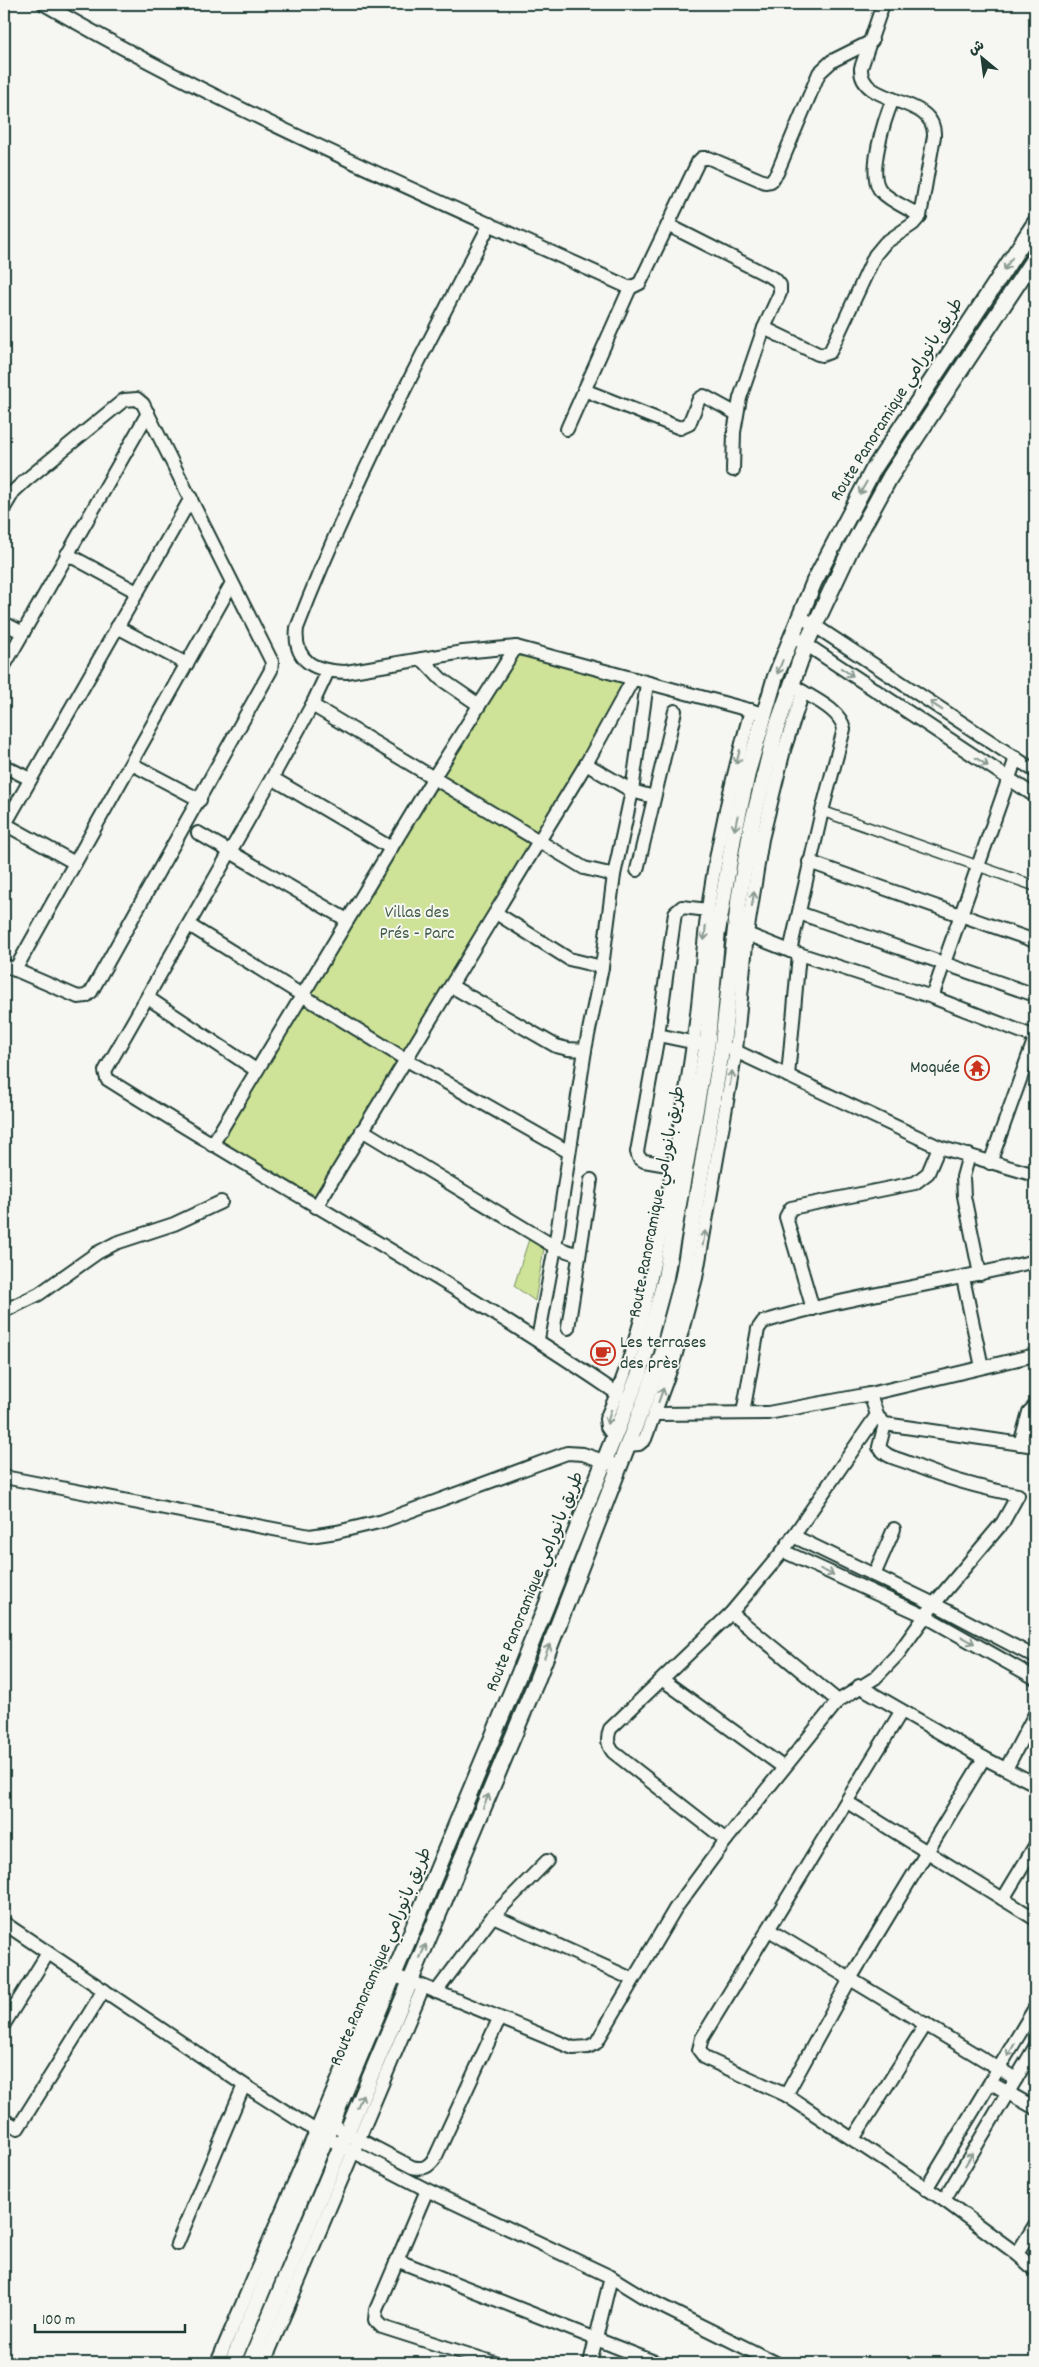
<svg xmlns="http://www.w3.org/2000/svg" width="1039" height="2367" viewBox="0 0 1039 2367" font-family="Dekko,'Playpen Sans Arabic',sans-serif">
	<rect width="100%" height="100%" fill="#f6f6f2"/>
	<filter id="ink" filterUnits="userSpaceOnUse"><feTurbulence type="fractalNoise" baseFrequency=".02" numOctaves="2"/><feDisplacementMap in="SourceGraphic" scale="10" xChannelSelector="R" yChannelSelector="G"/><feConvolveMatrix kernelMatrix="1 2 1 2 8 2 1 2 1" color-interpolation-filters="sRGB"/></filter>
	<g filter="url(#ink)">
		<g fill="#cee397" stroke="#769066">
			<polygon points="516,647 633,679 321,1198 212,1145"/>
			<polygon points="529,1239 544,1248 535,1301 514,1286"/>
		</g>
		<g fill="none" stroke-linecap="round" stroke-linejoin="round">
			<defs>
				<polyline id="pedestrian" points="822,811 1035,886"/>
				<g id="minor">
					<path d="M44,4c188,109 389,194 586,284l10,-5 58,-121 4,-4h7l56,24 6,-1 6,-8 42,-100 13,-12 40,-20"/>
					<path d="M893,99c-8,19 -27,76 -12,92 10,11 27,17 39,25"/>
					<path d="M490,224c-69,132 -139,264 -193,404 -4,35 19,43 49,44l117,-20 53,-5 248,67"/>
					<polyline points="668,225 775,279 780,285 780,293 764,328 740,398 734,432 733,470"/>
					<path d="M764,328l54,26 4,1 8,-3 45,-97 10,-12 28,-19 7,-8 14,-80c2,-42 -75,-29 -73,-68l22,-64"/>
					<polyline points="584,390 680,428 689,424 699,399 704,396 737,414"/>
					<polyline points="567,429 630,288"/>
					<polyline points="4,508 14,491 26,480 124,400 137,399 143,404 272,662 271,670 91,992 86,996 78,997 4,965"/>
					<polyline points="67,554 137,592"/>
					<polyline points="800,616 1035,771"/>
					<polyline points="4,623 23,633"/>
					<polyline points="117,627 187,664"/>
					<polyline points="798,639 1035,796"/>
					<polyline points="422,659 441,679 479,705"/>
					<polyline points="4,666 148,413"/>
					<path d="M328,671l-16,34 -40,73 -167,293 2,8c169,107 346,202 511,315"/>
					<polyline points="312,705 584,868 614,875"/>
					<polyline points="132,764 200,800"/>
					<polyline points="586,764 632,791 654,797"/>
					<polyline points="4,766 30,779"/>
					<polyline points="272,778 391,848"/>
					<polyline points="5,824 75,863"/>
					<polyline points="4,826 191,498"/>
					<polyline points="198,833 347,920"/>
					<polyline points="809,862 1035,941"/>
					<polyline points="637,870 675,711"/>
					<polyline points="496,913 569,959 602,967"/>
					<polyline points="799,913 1035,995"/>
					<polyline points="189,925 405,1059 569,1152"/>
					<path d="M747,934l43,17 32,-140 22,-82c-3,-19 -32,-31 -47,-41"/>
					<polyline points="790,951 932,997 1035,1037"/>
					<polyline points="15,970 232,583"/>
					<polyline points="451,986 556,1046 568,1049 585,1050"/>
					<polyline points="932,997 1016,758"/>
					<polyline points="148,998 256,1070"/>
					<polyline points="658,1035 701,1044"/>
					<polyline points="731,1049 939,1147"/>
					<polyline points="788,1076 799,954"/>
					<polyline points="362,1130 555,1247 579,1255"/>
					<polyline points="212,1145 434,777 516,647"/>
					<polyline points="969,1155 963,1177 964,1196 980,1274"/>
					<polyline points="990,1163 1035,1038"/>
					<polyline points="673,1166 644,1161 639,1158 637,1152 658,1035 675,913 682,907 708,910"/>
					<polyline points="316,1207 586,764 633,679"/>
					<polyline points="963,1278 982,1367"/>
					<polyline points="813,1309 786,1217 791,1208 915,1183 928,1173 939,1147 1035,1175"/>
					<polyline points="4,1311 39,1294 97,1253 116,1243 174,1224 221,1202"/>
					<polyline points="568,1328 591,1180"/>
					<polyline points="538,1339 555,1247 585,1050 602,967 614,875 632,791 647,683"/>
					<path d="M743,1413l15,-84 5,-7c89,-27 182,-39 272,-61"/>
					<polyline points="654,1414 768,1413 870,1394 1035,1355"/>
					<polyline points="880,1419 885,1424 1035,1446"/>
					<path d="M614,1437l-7,-10 -1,-8c30,-64 43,-131 57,-199 11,-59 22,-117 30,-176 7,-44 9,-90 15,-135 9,-67 25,-134 43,-199"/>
					<polyline points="1020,1444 1029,1412 1035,1406"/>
					<polyline points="628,1445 639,1444 645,1439 675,1357 696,1278 736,1050 747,934 762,839 784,750 803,692"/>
					<polyline points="4,1477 310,1536 337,1532 383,1521 567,1453 583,1454 612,1464"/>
					<polyline points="793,1536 934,1604 1035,1657"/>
					<polyline points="783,1551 925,1616 1035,1678"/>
					<polyline points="874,1575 894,1529"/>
					<polyline points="731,1613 838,1701"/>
					<polyline points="663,1680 783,1767"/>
					<polyline points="859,1686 984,1758 1035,1784"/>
					<polyline points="901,1712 702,2038 699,2050 705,2058 786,2095 944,2200 1017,2254 1035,2270"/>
					<polyline points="1006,1769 1035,1714"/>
					<polyline points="847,1802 1035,1919"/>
					<path d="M726,1840l-113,-88c-6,-8 -6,-14 -3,-23l121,-116 52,-62 94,-136 -7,-21"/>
					<polyline points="1003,1899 1035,1846"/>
					<polyline points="493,1916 632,1979"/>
					<polyline points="4,1923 244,2085 327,2138 427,2190 611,2277 645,2298 776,2363"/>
					<polyline points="769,1930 1016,2079"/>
					<polyline points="436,1992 493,1916 547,1861"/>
					<polyline points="4,2024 48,1953"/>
					<polyline points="991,2083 1035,2108"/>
					<polyline points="786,2095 850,1979 984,1758"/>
					<polyline points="4,2120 18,2128 104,1990"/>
					<path d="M324,2121l88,46c11,3 16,0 23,-9l64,-139"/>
					<polyline points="853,2139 926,2024"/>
					<polyline points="926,2189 1035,2008"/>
					<polyline points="427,2190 376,2310 375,2320 382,2327 495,2363"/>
					<polyline points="944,2200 1035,2047"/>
					<polyline points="177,2244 244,2085"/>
					<polyline points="1017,2254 1035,2225"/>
					<polyline points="396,2260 657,2363"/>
					<path d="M217,2363l164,-384 10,-4 19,6 163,67 15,-1 8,-4 79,-134 51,-69 112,-139 37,-23 23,-24 36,-50 69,-82 15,-27c-38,-7 -74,-17 -109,-32 -12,-5 -22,-5 -30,-16l6,-23"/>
					<polyline points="264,2363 423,1987"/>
					<polyline points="590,2363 611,2277"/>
				</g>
				<g id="tertiary">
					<polyline points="232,2363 519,1674 640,1372 665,1280 707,1045 717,935 734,834 748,771 775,678 814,582 873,470 1035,223"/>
					<polyline points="250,2363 536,1682 662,1356 683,1278 722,1048 739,898 752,824 776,729 806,644 851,548 890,477 1035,257"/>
				</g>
			</defs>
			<use href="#pedestrian" stroke="#1f3d34" stroke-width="12"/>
			<use href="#minor" stroke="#1f3d34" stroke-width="16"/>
			<use href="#tertiary" stroke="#1f3d34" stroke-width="19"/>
			<use href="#pedestrian" stroke="#f6f6f2" stroke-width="9"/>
			<use href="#minor" stroke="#f6f6f2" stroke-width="12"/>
			<use href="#tertiary" stroke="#f6f6f2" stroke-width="15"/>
		</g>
		<defs><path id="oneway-shaft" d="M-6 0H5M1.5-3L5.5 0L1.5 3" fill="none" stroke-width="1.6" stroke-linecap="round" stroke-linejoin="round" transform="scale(1.25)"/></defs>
		<g stroke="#8a9a93">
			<use href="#oneway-shaft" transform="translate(1008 264) rotate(123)"/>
			<use href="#oneway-shaft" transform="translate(863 488) rotate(120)"/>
			<use href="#oneway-shaft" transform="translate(780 667) rotate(111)"/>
			<use href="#oneway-shaft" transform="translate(847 672) rotate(34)"/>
			<use href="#oneway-shaft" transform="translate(936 706) rotate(-147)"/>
			<use href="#oneway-shaft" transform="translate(738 757) rotate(104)"/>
			<use href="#oneway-shaft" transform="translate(982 762) rotate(33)"/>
			<use href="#oneway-shaft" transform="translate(736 823) rotate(102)"/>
			<use href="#oneway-shaft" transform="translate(753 899) rotate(-81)"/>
			<use href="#oneway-shaft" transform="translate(705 933) rotate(96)"/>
			<use href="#oneway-shaft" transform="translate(731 1078) rotate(-80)"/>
			<use href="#oneway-shaft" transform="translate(704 1238) rotate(-80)"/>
			<use href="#oneway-shaft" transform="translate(661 1395) rotate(-70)"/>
			<use href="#oneway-shaft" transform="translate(609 1417) rotate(106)"/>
			<use href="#oneway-shaft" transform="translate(827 1572) rotate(24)"/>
			<use href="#oneway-shaft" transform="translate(968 1640) rotate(29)"/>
			<use href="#oneway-shaft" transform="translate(547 1651) rotate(-69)"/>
			<use href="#oneway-shaft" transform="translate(486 1801) rotate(-67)"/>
			<use href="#oneway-shaft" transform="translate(423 1951) rotate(-67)"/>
			<use href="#oneway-shaft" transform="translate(1011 2050) rotate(120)"/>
			<use href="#oneway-shaft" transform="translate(360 2101) rotate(-67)"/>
			<use href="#oneway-shaft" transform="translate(969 2159) rotate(-59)"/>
		</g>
	</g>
	<defs>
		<symbol id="temple-ring" viewBox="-11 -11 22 22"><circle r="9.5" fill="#f6f6f2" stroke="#c8321e" stroke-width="1.5"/><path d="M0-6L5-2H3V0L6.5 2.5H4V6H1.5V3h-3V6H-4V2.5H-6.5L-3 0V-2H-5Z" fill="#c8321e"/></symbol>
		<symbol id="cafe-ring" viewBox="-11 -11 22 22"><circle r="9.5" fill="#f6f6f2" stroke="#c8321e" stroke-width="1.5"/><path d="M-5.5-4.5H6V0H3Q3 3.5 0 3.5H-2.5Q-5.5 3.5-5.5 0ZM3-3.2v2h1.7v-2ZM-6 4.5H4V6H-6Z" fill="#c8321e"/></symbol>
	</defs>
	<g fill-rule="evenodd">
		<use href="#temple-ring" x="963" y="1054" width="28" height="28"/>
		<use href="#cafe-ring" x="589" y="1339" width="28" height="28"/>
	</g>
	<g text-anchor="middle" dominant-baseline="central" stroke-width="4" stroke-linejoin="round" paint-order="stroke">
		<g font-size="18" fill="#1f3d34" stroke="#f6f6f2">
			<text transform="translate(898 400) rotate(-58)">Route Panoramique طريق بانورامي</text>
			<text transform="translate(658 1202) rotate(-79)">Route Panoramique طريق بانورامي</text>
			<text transform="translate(536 1582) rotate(-68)">Route Panoramique طريق بانورامي</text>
			<text transform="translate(382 1957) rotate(-67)">Route Panoramique طريق بانورامي</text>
		</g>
		<g font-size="18" fill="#425e48" stroke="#f6f6f2">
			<text x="417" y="913">Villas des<tspan x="417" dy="21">Prés - Parc</tspan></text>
		</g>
		<g font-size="18" fill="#1f3d34" stroke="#f6f6f2" text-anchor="end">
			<text x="960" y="1068">Moquée</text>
			<text x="620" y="1343" text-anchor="start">Les terrases<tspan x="620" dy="21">des près</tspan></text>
		</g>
	</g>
	<rect width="1039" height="2367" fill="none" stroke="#f6f6f2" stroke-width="20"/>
	<rect x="10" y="10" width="1019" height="2347" fill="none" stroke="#1f3d34" stroke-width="2" filter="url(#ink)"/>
	<g transform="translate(982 58) rotate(331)" stroke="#f6f6f2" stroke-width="4" paint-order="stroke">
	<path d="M0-4L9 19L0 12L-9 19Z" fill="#1f3d34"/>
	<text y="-8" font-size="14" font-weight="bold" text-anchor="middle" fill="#1f3d34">ش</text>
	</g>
	<path d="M35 2324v8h150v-8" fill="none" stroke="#1f3d34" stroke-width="2.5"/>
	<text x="42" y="2324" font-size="15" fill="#1f3d34" stroke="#f6f6f2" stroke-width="4" paint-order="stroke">100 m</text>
</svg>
